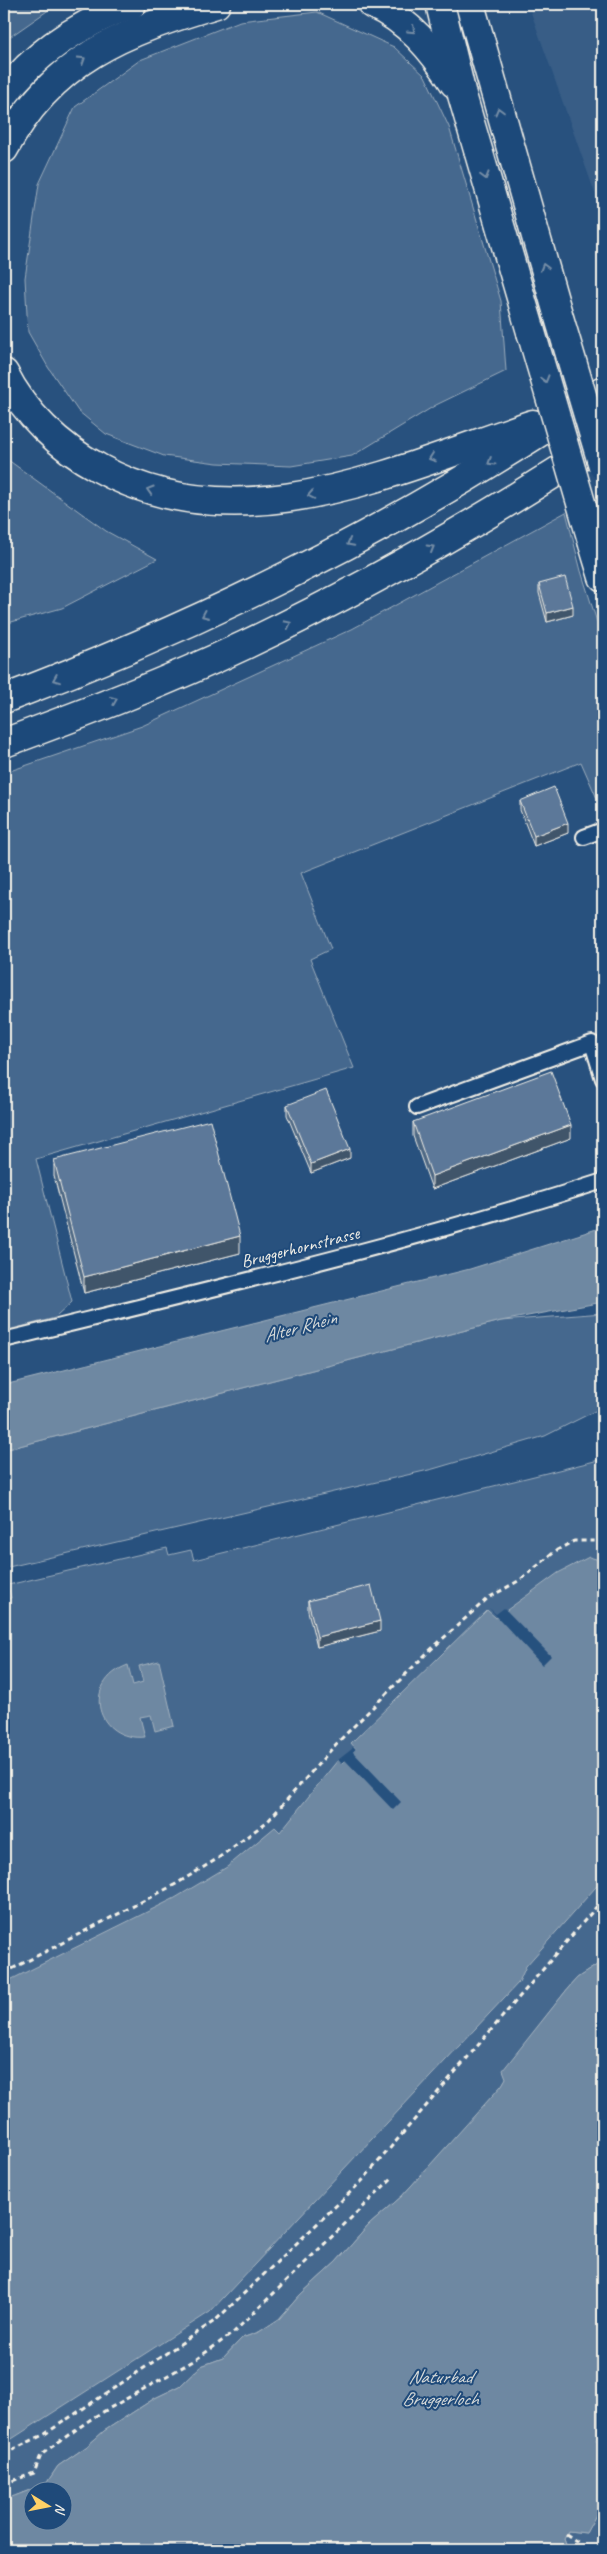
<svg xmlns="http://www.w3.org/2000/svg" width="607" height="2554" viewBox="0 0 607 2554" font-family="Caveat,sans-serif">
	<rect width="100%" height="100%" fill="#28517e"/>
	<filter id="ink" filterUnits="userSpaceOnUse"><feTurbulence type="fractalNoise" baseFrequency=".02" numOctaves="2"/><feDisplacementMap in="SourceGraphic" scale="10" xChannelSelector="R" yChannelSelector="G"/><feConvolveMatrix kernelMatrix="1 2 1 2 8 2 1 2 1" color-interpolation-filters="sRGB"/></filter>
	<g filter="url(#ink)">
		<polygon fill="#375d86" points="528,4 603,4 603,216"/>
		<g fill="#45688e" stroke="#9cacbb">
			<polygon points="4,4 63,4 50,9 4,41"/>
			<polygon points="317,12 394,47 425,76 449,127 501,301 506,371 436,405 352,456 291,466 217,463 164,456 106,434 78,411 48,367 28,332 25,278 39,184 75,107 140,60 240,21"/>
			<polygon points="4,457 106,531 157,559 62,608 4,624"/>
			<polygon points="566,512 581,571 603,641 603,812 581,762 301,873 331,949 310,959 354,1068 36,1159 72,1302 55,1318 4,1331 4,773 142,726 352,629"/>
			<polygon points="603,1313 603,1407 545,1436 433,1469 4,1568 4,1450 501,1321"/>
			<path d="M603,1459v502l-26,17 -8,9 -25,32 -42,66 -33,38 -67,73 -33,29 -33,37 -36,33 -21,24 -20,13 -17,6 -19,20 -22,8 -21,20 -25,12 -51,33 -18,16 -28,19 -14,21c-14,1 -25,9 -40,12v-900l7,-1 -3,-13 159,-37 2,7 22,-5 3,10z"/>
			<polygon points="603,2502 603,2550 568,2550 564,2538 568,2531 586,2533"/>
		</g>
		<g fill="#6e88a2" stroke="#a4b2be" fill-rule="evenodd">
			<polygon points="603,1227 603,1302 501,1321 4,1450 4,1385 470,1269"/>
			<polygon points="589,1557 603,1561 603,1879 526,1966 519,1982 210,2312 4,2444 4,1983 175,1898 227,1867 275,1827 280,1832 338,1760 342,1763 356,1749 351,1743 487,1610 496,1618 558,1573"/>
			<path d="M159,1661l15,65 -19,5 -4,-16 -11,2 5,20c-50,5 -64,-55 -17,-72l5,20 10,-3 -4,-16z"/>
			<path d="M603,1961v470h-3l-4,9 7,9v53l-17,31 -18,-2 -4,7 4,12h-564v-51c15,-3 25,-11 40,-12l14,-21 28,-19 18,-16 51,-33 25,-12 21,-20 22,-8 19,-20 17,-6 20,-13 21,-24 36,-33 33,-37 33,-29 100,-111 4,-7 -3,-8 66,-83 8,-9zM32,2492h30v30h-30z"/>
		</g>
		<g fill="#28517e">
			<polygon points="489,1608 496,1614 504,1608 551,1656 542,1665"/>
			<polygon points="353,1746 356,1749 353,1752 401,1802 393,1810 345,1760 341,1763 338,1760 352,1749"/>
		</g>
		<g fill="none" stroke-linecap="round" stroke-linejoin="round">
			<defs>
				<g id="lane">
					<polyline points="584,837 603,830"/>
					<polyline points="417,1107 592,1043 603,1079"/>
					<path d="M4,1340c200,-49 403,-96 599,-159"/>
				</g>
				<g id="highway">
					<path d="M372,4c36,16 61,46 82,79"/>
					<polyline points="440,4 462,95 531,332"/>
					<polyline points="470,4 558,314"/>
					<path d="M4,95c31,-44 78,-72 128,-91"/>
					<path d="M4,149c48,-90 119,-117 212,-145"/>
					<path d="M4,373c20,40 55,74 95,95 140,78 297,2 434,-44"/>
					<polyline points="593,544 603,577"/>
					<path d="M4,699c157,-59 308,-130 453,-216 49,-30 99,-59 146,-93"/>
					<path d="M4,743c81,-30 163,-61 241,-98 124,-59 243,-128 358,-203"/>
				</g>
			</defs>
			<use href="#lane" stroke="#f4f1e8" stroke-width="18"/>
			<use href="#highway" stroke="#f4f1e8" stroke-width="31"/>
			<g stroke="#f4f1e8" stroke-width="3" stroke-dasharray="5 4" stroke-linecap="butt">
				<polyline points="4,1973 176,1884 217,1859 268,1821 338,1742 427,1653 488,1598 520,1580 557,1550 574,1541 603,1541"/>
				<polyline points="598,2435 603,2437"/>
				<polyline points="4,2454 45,2434 216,2320 362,2181 603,1899"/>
				<polyline points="4,2484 34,2473 41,2455 50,2448 94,2417 195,2360 233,2333 392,2178"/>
				<polyline points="566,2534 579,2543"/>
			</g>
			<use href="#lane" stroke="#1f4a7a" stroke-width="14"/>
			<use href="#highway" stroke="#1f4a7a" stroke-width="28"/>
			<defs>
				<g id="highway-bridge">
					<polyline points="558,314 603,466"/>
					<polyline points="531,332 593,544"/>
				</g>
			</defs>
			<use href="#highway-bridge" stroke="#f4f1e8" stroke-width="31" stroke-linecap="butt"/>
			<use href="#highway-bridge" stroke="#1f4a7a" stroke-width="28"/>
		</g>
		<g fill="#4e6784" stroke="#f4f1e8">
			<polygon points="539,584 573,615 547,622 539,593"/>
			<polygon points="520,801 568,833 534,846 520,810"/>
			<polygon points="287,1105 350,1158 311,1173 287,1115"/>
			<polygon points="413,1122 571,1138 432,1189 413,1136"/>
			<polygon points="54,1160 240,1253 84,1293 54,1176"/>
			<polygon points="308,1601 380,1631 317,1647 308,1611"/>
		</g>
		<g fill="#40546b" stroke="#f4f1e8">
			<polygon points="573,606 573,615 547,622 547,613"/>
			<polygon points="568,823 568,833 534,846 534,836"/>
			<polygon points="571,1125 571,1138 432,1189 432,1176"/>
			<polygon points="350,1149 350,1158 311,1173 311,1164"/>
			<polygon points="240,1236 240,1253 84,1293 84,1277"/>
			<polygon points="380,1621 380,1631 317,1647 317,1637"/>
		</g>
		<g fill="#5b7899" stroke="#f4f1e8">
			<polygon points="565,577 573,606 547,613 539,584"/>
			<polygon points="554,787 568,823 534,836 520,801"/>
			<polygon points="551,1071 571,1125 432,1176 413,1122"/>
			<polygon points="326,1090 350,1149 311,1164 287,1105"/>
			<polygon points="210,1120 240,1236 84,1277 54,1160"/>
			<polygon points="371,1585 380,1621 317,1637 308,1601"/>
		</g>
		<defs><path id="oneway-chevron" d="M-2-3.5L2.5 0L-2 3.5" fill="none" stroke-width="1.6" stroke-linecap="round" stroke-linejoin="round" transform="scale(1.25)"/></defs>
		<g stroke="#748da6">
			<use href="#oneway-chevron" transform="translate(412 30) rotate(43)"/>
			<use href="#oneway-chevron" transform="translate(82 60) rotate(-32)"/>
			<use href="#oneway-chevron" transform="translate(499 111) rotate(-105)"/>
			<use href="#oneway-chevron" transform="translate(485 176) rotate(74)"/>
			<use href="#oneway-chevron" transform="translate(544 267) rotate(-106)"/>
			<use href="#oneway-chevron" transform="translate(545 379) rotate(74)"/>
			<use href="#oneway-chevron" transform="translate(432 458) rotate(161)"/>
			<use href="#oneway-chevron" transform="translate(491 462) rotate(148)"/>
			<use href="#oneway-chevron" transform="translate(150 490) rotate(-163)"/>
			<use href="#oneway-chevron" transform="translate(311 495) rotate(169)"/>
			<use href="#oneway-chevron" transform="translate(350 543) rotate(152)"/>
			<use href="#oneway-chevron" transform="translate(431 548) rotate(-30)"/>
			<use href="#oneway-chevron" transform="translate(205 615) rotate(156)"/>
			<use href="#oneway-chevron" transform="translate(288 624) rotate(-26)"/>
			<use href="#oneway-chevron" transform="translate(56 679) rotate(158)"/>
			<use href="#oneway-chevron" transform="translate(114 700) rotate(-22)"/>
		</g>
	</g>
	<g text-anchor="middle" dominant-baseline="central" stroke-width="4" stroke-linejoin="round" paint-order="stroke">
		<g font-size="18" fill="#f4f1e8" stroke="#1f4a7a">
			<text transform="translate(300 1247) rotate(-14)">Bruggerhornstrasse</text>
		</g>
		<g font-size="19" font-style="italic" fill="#d9dcda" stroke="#1f4a7a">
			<text transform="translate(300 1327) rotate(-15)">Alter Rhein</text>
			<text x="440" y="2377">Naturbad<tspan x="440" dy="22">Bruggerloch</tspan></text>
		</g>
	</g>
	<rect width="607" height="2554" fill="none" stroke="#1f4a7a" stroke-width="20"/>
	<rect x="10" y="10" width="587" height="2534" fill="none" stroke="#f4f1e8" stroke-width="2" filter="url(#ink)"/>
	<g transform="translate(48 2506) rotate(100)"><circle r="24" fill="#1f4a7a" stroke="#748da6"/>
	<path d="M0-4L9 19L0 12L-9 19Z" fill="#ffd166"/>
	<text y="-8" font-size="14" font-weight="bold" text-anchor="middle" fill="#f4f1e8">N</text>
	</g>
</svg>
